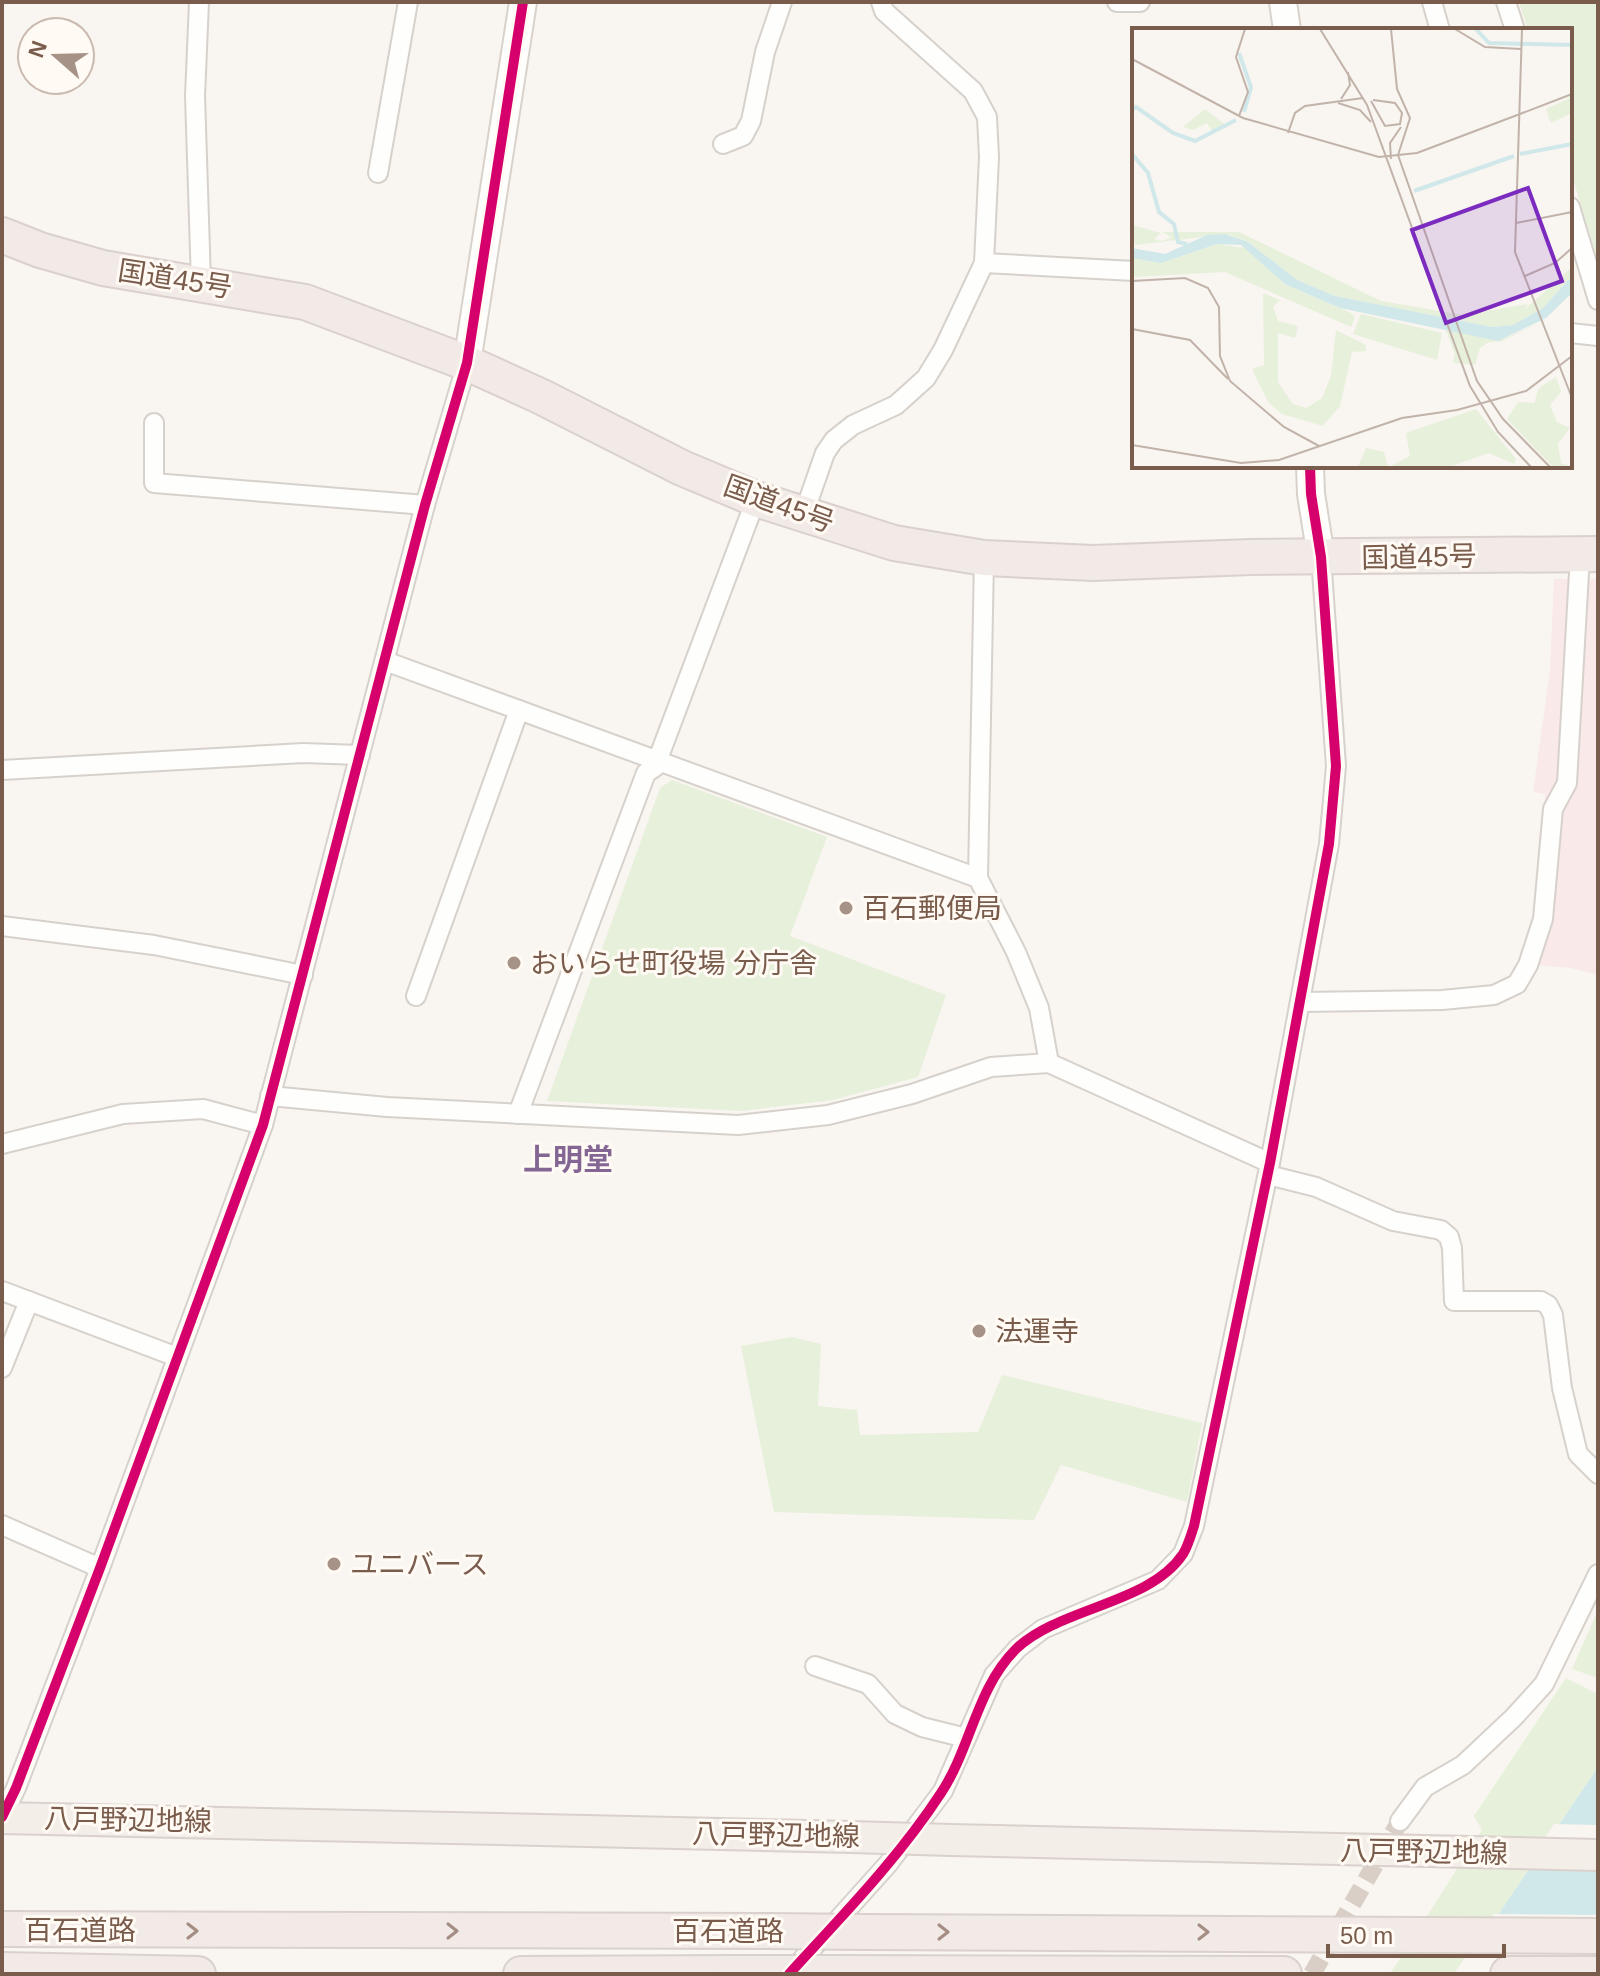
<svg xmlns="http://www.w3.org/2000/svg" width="1600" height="1976" viewBox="0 0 1600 1976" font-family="Helvetica,'Noto Sans JP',sans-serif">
	<rect width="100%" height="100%" fill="#f9f5f0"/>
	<polygon fill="#fae9e9" points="1554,579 1598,579 1598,975 1571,968 1537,965 1535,912 1545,794 1533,792 1550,671"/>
	<g fill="#e7f0db">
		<polygon points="1519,2 1598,2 1598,261 1570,169 1570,30 1528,30"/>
		<polygon points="672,780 827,837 790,936 946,995 918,1077 833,1100 742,1111 547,1101 660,788"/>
		<polygon points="792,1337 821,1344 818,1406 857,1410 860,1435 978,1432 1002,1375 1202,1423 1187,1502 1061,1465 1034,1520 774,1512 741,1346"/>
		<polygon points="1598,1610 1598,1678 1572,1669"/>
		<polygon points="1566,1678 1598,1694 1598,1767 1458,1974 1390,1974 1482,1830 1474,1816"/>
	</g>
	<polygon fill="#d0e8ea" points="1598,1767 1598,1974 1458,1974"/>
	<g fill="#f9f5f0">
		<polygon points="1554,1824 1598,1825 1598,1871 1523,1870"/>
		<polygon points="1494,1914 1598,1915 1598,1974 1454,1974"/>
	</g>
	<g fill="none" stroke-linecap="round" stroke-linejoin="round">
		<polyline stroke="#d9cfc7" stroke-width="18" stroke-dasharray="18 9" stroke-linecap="butt" points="1312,1974 1400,1821"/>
		<defs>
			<g id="street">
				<polyline points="199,2 195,96 201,282"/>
				<polyline points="1117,2 1140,2"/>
				<polyline points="1432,2 1440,30"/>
				<polyline points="1506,2 1515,30"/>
				<polyline points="723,144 743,136 751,121 765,52 782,2"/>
				<polyline points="378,173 408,2"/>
				<polyline points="1570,207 1598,300"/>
				<polyline points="984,263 1134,271"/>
				<polyline points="1570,333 1598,336"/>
				<polyline points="154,423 154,483 425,505"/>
				<polyline points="803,516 825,453 834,440 853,425 896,405 926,378 943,350 984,263 989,157 987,117 973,91 884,11 881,2"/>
				<polyline points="984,558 978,878 1016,952 1039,1008 1049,1063"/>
				<polyline points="385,661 978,878"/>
				<polyline points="2,770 303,753 360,755"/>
				<polyline points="2,926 154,945 303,975"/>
				<polyline points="416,996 519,710"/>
				<polyline points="1300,1002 1442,1000 1494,995 1517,984 1528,965 1543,919 1553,809 1567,783 1580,555"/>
				<polyline points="270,1096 387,1107 738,1125 828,1115 912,1094 991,1067 1049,1063 1270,1163"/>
				<polyline points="518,1114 646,773 655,767 756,499"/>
				<polyline points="2,1144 123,1114 203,1109 263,1125"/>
				<polyline points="1268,1175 1316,1187 1393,1221 1441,1230 1449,1237 1452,1248 1454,1301 1541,1301 1548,1305 1553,1315 1562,1388 1578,1454 1598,1474"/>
				<polyline points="2,1291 177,1357"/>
				<polyline points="2,1368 29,1301"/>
				<polyline points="2,1525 100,1568"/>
				<polyline points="815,1666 868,1684 895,1714 922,1727 966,1738"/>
				<polyline points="2,1817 16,1788 100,1568 263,1125 425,505 467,363"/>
				<polyline points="1400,1821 1425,1787 1463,1765 1514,1717 1544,1684 1598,1574"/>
				<polyline points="791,1972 888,1864 943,1791 994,1675 1018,1648 1043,1629 1158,1580 1183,1554 1194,1526 1270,1163 1329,844 1336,766 1321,557"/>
			</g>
			<g id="secondary">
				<polyline points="1283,2 1287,30"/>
				<polyline points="467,363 523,2"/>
				<polyline points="1310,466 1311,494 1321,557"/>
			</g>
			<g id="primary">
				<polyline points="2,1818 851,1837"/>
				<polyline points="951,1840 1598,1855"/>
			</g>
			<g id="highway">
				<polyline points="2,235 40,250 103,268 305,302 467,363 540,396 682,468 756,499 894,543 984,558 1093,563 1251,557 1598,554"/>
				<polyline points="2,1929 769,1931"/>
				<polyline points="865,1932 1598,1936"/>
				<polyline points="2,1970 198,1974"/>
				<polyline points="830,1973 1284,1974"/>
				<polyline points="521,1974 733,1973"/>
				<polyline points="1508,1974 1598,1974"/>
			</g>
		</defs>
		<use href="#street" stroke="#d7d1cb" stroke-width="22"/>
		<use href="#secondary" stroke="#d9d2cb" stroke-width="30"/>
		<use href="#primary" stroke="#dad1cc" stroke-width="34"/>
		<use href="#highway" stroke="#dad1cc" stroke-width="38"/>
		<use href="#street" stroke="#fefefd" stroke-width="18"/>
		<use href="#secondary" stroke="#fefefd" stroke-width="26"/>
		<use href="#primary" stroke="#f3eee8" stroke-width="30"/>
		<use href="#highway" stroke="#f2eae7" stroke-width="34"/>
		<defs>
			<polyline id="primary-bridge" points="851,1837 951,1840"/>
			<g id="highway-bridge">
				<polyline points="769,1931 865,1932"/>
				<polyline points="733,1973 830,1973"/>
			</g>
		</defs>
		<use href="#primary-bridge" stroke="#dad1cc" stroke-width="34" stroke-linecap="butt"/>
		<use href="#highway-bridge" stroke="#dad1cc" stroke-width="38" stroke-linecap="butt"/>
		<use href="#primary-bridge" stroke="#f3eee8" stroke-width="30"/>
		<use href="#highway-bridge" stroke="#f2eae7" stroke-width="34"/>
		<defs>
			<g id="cycleway">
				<polyline points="2,1817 16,1788 100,1568 263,1125 425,505 467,363 523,2"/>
				<path d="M789,1974c53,-58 109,-115 152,-181 30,-45 35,-104 75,-144 44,-42 134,-45 167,-95 5,-8 8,-19 11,-28l76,-363 59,-319 7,-78 -15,-209 -10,-63 -1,-28"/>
			</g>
		</defs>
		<use href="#cycleway" stroke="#fffaf3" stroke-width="15"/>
		<use href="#cycleway" stroke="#d6006c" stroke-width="10"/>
	</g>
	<defs><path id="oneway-chevron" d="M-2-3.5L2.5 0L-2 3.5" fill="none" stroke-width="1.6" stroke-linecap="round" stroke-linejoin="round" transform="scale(2)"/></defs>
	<g stroke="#a48e83">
		<use href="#oneway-chevron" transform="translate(192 1931)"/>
		<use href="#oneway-chevron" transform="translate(452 1931)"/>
		<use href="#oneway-chevron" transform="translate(943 1932)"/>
		<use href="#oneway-chevron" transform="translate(1203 1932)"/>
	</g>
	<g fill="#a69286" stroke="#fffaf3" stroke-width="3">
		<circle cx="846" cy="908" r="8"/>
		<circle cx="514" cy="963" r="8"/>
		<circle cx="979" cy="1331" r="8"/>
		<circle cx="334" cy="1564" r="8"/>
	</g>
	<g text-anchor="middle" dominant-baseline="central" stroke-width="6" stroke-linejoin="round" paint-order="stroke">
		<g font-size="28" fill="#7a5c4d" stroke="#fffaf3">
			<text transform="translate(175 279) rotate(9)">国道45号</text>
			<text transform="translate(779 504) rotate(20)">国道45号</text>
			<text transform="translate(1419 557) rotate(-1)">国道45号</text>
			<text transform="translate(128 1820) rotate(1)">八戸野辺地線</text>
			<text transform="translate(776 1835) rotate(1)">八戸野辺地線</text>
			<text transform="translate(1424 1852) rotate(1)">八戸野辺地線</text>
			<text x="80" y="1930">百石道路</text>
			<text x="728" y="1931">百石道路</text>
		</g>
		<g font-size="28" fill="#7a5c4d" stroke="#fffaf3" text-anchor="start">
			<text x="862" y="908">百石郵便局</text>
			<text x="530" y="963">おいらせ町役場 分庁舎</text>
			<text x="995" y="1331">法運寺</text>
			<text x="350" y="1564">ユニバース</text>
		</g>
		<g font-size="30" font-weight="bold" fill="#846695" stroke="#fffaf3">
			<text x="568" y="1159">上明堂</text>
		</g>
	</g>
	<g transform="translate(1132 28)">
		<rect width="440" height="440" fill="#f9f5f0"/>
		<path d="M440,69v16l-21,10 -5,-14zM73,81l22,17 -14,7 -6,-10 -14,7 -10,-3zM0,197l29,8 -7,6 8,2 10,-4 -10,-5h77l142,69 82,14 65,-11 -4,6 48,-43v9l-29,32 -30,17 -21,2 -157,-31 -38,-16 -49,-38 -21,-8 -92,11zM85,216l29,4 39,36 66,29 4,4 -4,10 -126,-55 -93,5v-19l29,5zM131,265l17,7 -7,7 5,14 20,5 -3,12 -17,-5v49l15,22 13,4 16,-10 9,-22 5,-46 30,15v6l-14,1 -12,54 -17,20 -41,-12 -14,-12 -16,-33 12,-4zM229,286l81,19 -5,27 -84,-26zM407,295l-37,18 -13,1 -9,6 -5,17 -22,-2 2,-9 -9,-24 57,9zM424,349l5,15 -11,13 7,17 13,6 -12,16 3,19 11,4h-19l-46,-48 11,-17 16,1 5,-15zM344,381l40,50 -2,5 -25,-11 -40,14h-60l21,-11 -4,-23zM234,420l18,4 4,15h-30z" fill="#e7f0db"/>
		<path d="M93,206l23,8 49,38 38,16 157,31 21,-2 30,-17 29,-32v17l-26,25 -48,23 -158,-33 -55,-24 -44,-39 -24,-1 -56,19 -29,-5v-10l33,6 42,-19z" fill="#d0e8ea"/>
		<path fill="none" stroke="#d0e8ea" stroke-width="4" d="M344,1l13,14 83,2M107,25l12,34 -7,25M0,82l4,-3 37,26 22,8 41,-21M0,126l16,19 11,39 15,12 4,18 9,2M388,126l52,-10M282,163l100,-35"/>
		<path fill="none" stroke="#c2b3aa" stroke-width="2" d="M188,1l47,76 103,281 28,46 33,35M259,1l6,60 13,29 -12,37M323,1l30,18 36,2M390,1l-7,223 57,146M0,31l111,59 136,39 38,-4 103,-39M209,71l9,-14 -2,-13M239,73l14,25 15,-2 2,-11 -7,-10 -22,-3M206,75l22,7 11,12M388,86l52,-20M107,88l9,-24 -12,-35 9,-28M156,105l7,-20 10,-7 58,-8M266,127l79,226 26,38 47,48M259,131l-1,-16 11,-16M384,195l56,-11M393,248l30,-13 17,-15M0,253l53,-3 23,10 11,19 1,49 10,25 54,46 35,19M0,301l58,11 38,39M0,417l109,18 38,-3 123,-42 55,-8 69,-19 46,-35"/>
		<path fill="#7b2cbf" fill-opacity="0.15" stroke="#7b2cbf" stroke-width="4" d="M396,160l34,93 -116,42 -34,-93z"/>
		<rect width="440" height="440" fill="none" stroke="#7a5c4d" stroke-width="4"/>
	</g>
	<rect width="1600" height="1976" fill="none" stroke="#7a5c4d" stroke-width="8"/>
	<g transform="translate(56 56) rotate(290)"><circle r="38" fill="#fffaf3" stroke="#cabbb1" stroke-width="2"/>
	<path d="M0-6L14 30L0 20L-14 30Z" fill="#a69286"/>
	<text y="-12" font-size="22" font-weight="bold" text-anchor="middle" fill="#7a5c4d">N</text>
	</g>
	<path d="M1328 1944v12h176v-12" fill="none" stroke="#7a5c4d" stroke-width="4"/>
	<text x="1340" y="1944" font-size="24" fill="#7a5c4d" stroke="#fffaf3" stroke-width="6" paint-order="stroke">50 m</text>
</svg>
